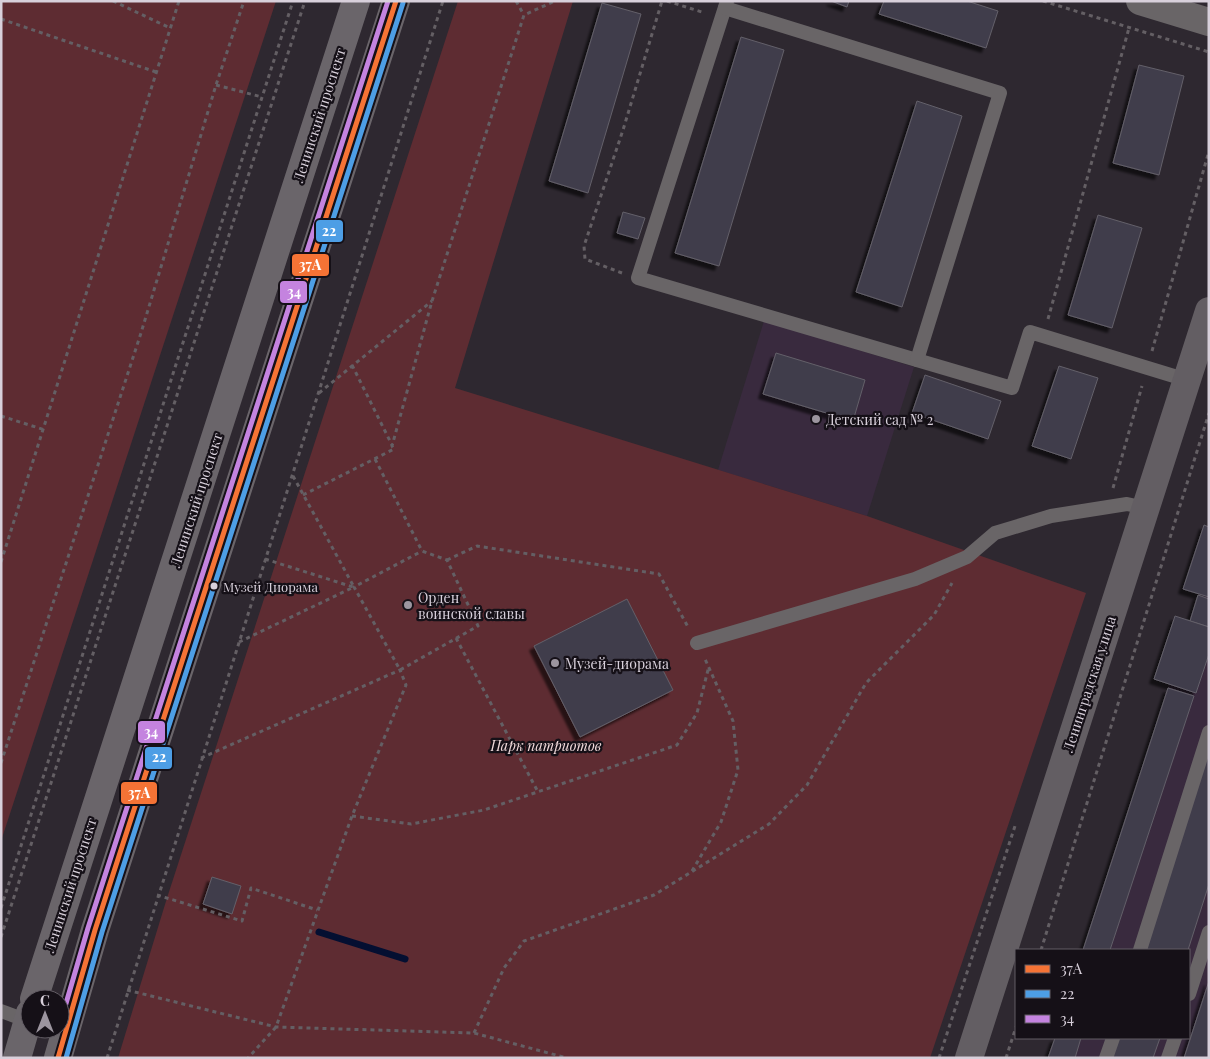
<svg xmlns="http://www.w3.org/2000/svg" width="1210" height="1059" viewBox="0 0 1210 1059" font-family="'Playfair Display',serif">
	<defs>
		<filter id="shadow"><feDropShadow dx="-4.5" dy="4.5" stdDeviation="1" flood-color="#0009"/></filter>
	</defs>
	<rect width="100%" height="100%" fill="#2e2830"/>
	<g fill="#392a3e">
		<polygon points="764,321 914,367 867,516 718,470"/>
		<polygon points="1209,561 1209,1058 1048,1058 1055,1038 1189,1038 1189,950 1083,950"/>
	</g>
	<g fill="#5e2c32">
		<polygon points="1,1 276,1 1,841"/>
		<polygon points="458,1 573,1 455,388 867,516 1086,593 930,1058 118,1058 167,898"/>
	</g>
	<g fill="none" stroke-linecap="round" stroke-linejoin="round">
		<polyline stroke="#040f31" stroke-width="7" points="319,932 405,959"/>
	</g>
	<g fill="#413d4c" stroke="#636069" filter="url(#shadow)">
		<polygon points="831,1 849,1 847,7"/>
		<polygon points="884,1 967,1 998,11 986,48 879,14"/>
		<polygon points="602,3 641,14 588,193 549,181"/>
		<polygon points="741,37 784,50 719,266 675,253"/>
		<polygon points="1139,65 1184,76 1159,175 1113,163"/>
		<polygon points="917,101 962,116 902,307 856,292"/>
		<polygon points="623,212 645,218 638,239 617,233"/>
		<polygon points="1098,215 1142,228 1112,328 1068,315"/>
		<polygon points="776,353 865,380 853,421 763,394"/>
		<polygon points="1059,366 1098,378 1071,459 1032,446"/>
		<polygon points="925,375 1001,401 988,439 912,413"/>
		<polygon points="1204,525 1209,527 1209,597 1183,589"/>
		<polygon points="1198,595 1209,599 1209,627 1190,621"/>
		<polygon points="627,599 673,690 580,737 534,646"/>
		<polygon points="1175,616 1209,627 1209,654 1196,693 1154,679"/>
		<polygon points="1168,688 1194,696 1110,950 1083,950"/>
		<polygon points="1209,744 1209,884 1188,950 1143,950"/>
		<polygon points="212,877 241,886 232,914 203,904"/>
		<polygon points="1209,981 1209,1058 1184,1058"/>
		<polygon points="1055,1038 1081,1038 1075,1058 1048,1058"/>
		<polygon points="1116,1038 1160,1038 1153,1058 1109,1058"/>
	</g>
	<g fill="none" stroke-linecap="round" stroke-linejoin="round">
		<g stroke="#645f64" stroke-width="3" stroke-dasharray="4 4" stroke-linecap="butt">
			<polyline points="113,1 170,28"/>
			<polyline points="516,1 524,15"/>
			<polyline points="667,1 705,13"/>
			<polyline points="1043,1 1209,52"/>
			<polyline points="1,19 156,72"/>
			<polyline points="216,85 262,97"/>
			<polyline points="622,273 585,259 584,246 623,130 662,1"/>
			<polyline points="1048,319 1129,28"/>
			<polyline points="1152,351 1209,151"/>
			<polyline points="352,365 392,445"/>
			<polyline points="319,393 432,301"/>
			<polyline points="1,416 45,430"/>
			<polyline points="375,459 422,551 447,560 478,626 400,670 354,587 422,551"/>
			<polyline points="293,476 354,587"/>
			<polyline points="1113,488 1142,386"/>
			<polyline points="303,495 394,449 392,446 432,301 524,15 555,1"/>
			<polyline points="265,559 353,587"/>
			<polyline points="447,560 477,546 659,574 688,627"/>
			<polyline points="1,562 179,1"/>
			<polyline points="456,638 538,792"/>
			<polyline points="239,642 354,587"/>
			<polyline points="201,758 400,670 406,685 352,816 276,1027 248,1058"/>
			<polyline points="1,763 141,333 216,85 244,1"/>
			<polyline points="352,816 411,824 484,810 677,745 697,713 709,666"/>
			<polyline points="692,871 721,822 738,770 733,721 705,659"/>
			<polyline points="157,895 242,921 251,888 317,910"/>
			<polyline points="1,908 293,1"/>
			<polyline points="1,937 305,1"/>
			<polyline points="1041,950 1209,413"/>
			<polyline points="127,990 276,1027 474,1033 567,1058"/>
			<polyline points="474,1033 504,968 524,941 654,895 769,824 807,785 866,683 934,615 952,583"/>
			<polyline points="107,1058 443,1"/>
			<polyline points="939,1058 1015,826"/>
			<polyline points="1006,1058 1016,1027"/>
		</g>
		<g stroke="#696567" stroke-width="14">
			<polyline points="727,1 638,278 1012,388 1030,332 1187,380"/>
			<polyline points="725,8 1000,93 917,360"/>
			<polyline points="697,643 915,579 967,557 995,533 1051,516 1127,504 1145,508"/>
			<polyline points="1140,950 1209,732"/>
			<polyline points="1189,994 1209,932"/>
			<polyline points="1,1011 28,1021"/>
			<polyline points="1106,1058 1113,1038"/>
			<polyline points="1168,1058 1175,1038"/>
		</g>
		<polyline stroke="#696567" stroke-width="28" points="1140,1 1209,22"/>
		<polyline stroke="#635e63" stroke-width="28" points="969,1058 1209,311"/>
		<g stroke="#6a656a" stroke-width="28">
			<polyline points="34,999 356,1"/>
			<polyline points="17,1058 30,1013"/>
			<polyline points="58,1058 95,930 396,1"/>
		</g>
		<defs>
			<polyline id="bus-1" points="58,1058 95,930 396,1"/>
			<polyline id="bus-2" points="66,1058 102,932 403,3"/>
			<polyline id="bus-3" points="60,1024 88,928 388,1"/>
		</defs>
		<use href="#bus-1" stroke="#151017" stroke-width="9"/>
		<use href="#bus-2" stroke="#151017" stroke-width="9"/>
		<use href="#bus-3" stroke="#151017" stroke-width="9"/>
		<use href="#bus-1" stroke="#f57335" stroke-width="5"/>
		<use href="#bus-2" stroke="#4d9ee5" stroke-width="5"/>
		<use href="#bus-3" stroke="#c483df" stroke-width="5"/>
	</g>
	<g fill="#9c959f" stroke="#151017" stroke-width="2">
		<circle cx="816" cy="419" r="5"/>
		<circle cx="408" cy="605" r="5"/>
		<circle cx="555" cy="663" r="5"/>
	</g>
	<circle fill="#d8d0db" stroke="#151017" stroke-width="2" cx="214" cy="586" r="4.5"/>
	<g text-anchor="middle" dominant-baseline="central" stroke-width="4.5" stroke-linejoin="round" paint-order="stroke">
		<g font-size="13" fill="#d8d0db" stroke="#151017" text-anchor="start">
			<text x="223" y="586">Музей Диорама</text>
		</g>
		<g font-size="14" fill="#d8d0db" stroke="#151017">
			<text transform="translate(319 115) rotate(-72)">Ленинский проспект</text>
			<text transform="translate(196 500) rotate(-72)">Ленинский проспект</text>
			<text transform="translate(1089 684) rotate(-72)">Ленинградская улица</text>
			<text transform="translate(70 885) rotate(-72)">Ленинский проспект</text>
		</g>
		<g font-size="14" fill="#d8d0db" stroke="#151017" text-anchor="start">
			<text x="826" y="419">Детский сад № 2</text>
			<text x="418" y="597">Орден<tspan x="418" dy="16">воинской славы</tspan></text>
			<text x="565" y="663">Музей-диорама</text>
		</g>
		<g font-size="14" font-style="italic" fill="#f1dadb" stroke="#151017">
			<text x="546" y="745">Парк патриотов</text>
		</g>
	</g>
	<g stroke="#151017" stroke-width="2">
		<rect x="315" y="219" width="29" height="24" rx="5" fill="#4d9ee5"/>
		<rect x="291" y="253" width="39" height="24" rx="5" fill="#f57335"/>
		<rect x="279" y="280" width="29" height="24" rx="5" fill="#c483df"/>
		<rect x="137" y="720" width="29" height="24" rx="5" fill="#c483df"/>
		<rect x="144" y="746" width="29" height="24" rx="5" fill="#4d9ee5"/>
		<rect x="120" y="781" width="38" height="24" rx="5" fill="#f57335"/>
	</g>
	<g font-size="14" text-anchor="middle" font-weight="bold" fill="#fff">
		<text x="329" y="236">22</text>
		<text x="310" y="270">37А</text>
		<text x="294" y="297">34</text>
		<text x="151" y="737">34</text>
		<text x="159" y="762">22</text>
		<text x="139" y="798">37А</text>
	</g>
	<rect width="1210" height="1059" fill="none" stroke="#d8d0db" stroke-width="5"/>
	<rect x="1015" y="949" width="175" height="90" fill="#151017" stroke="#635d65"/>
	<rect x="1025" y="965" width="25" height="8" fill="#f57335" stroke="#635d65"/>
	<text x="1060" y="974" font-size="15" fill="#d8d0db">37А</text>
	<rect x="1025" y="990" width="25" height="8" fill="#4d9ee5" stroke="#635d65"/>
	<text x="1060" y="999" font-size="15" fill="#d8d0db">22</text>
	<rect x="1025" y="1015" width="25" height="8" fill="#c483df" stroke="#635d65"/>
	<text x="1060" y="1024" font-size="15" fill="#d8d0db">34</text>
	<g transform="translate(45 1014)"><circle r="24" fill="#151017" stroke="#635d65"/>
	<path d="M0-4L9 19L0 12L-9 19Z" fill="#9c959f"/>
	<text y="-8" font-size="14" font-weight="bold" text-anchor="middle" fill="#d8d0db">С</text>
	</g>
</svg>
